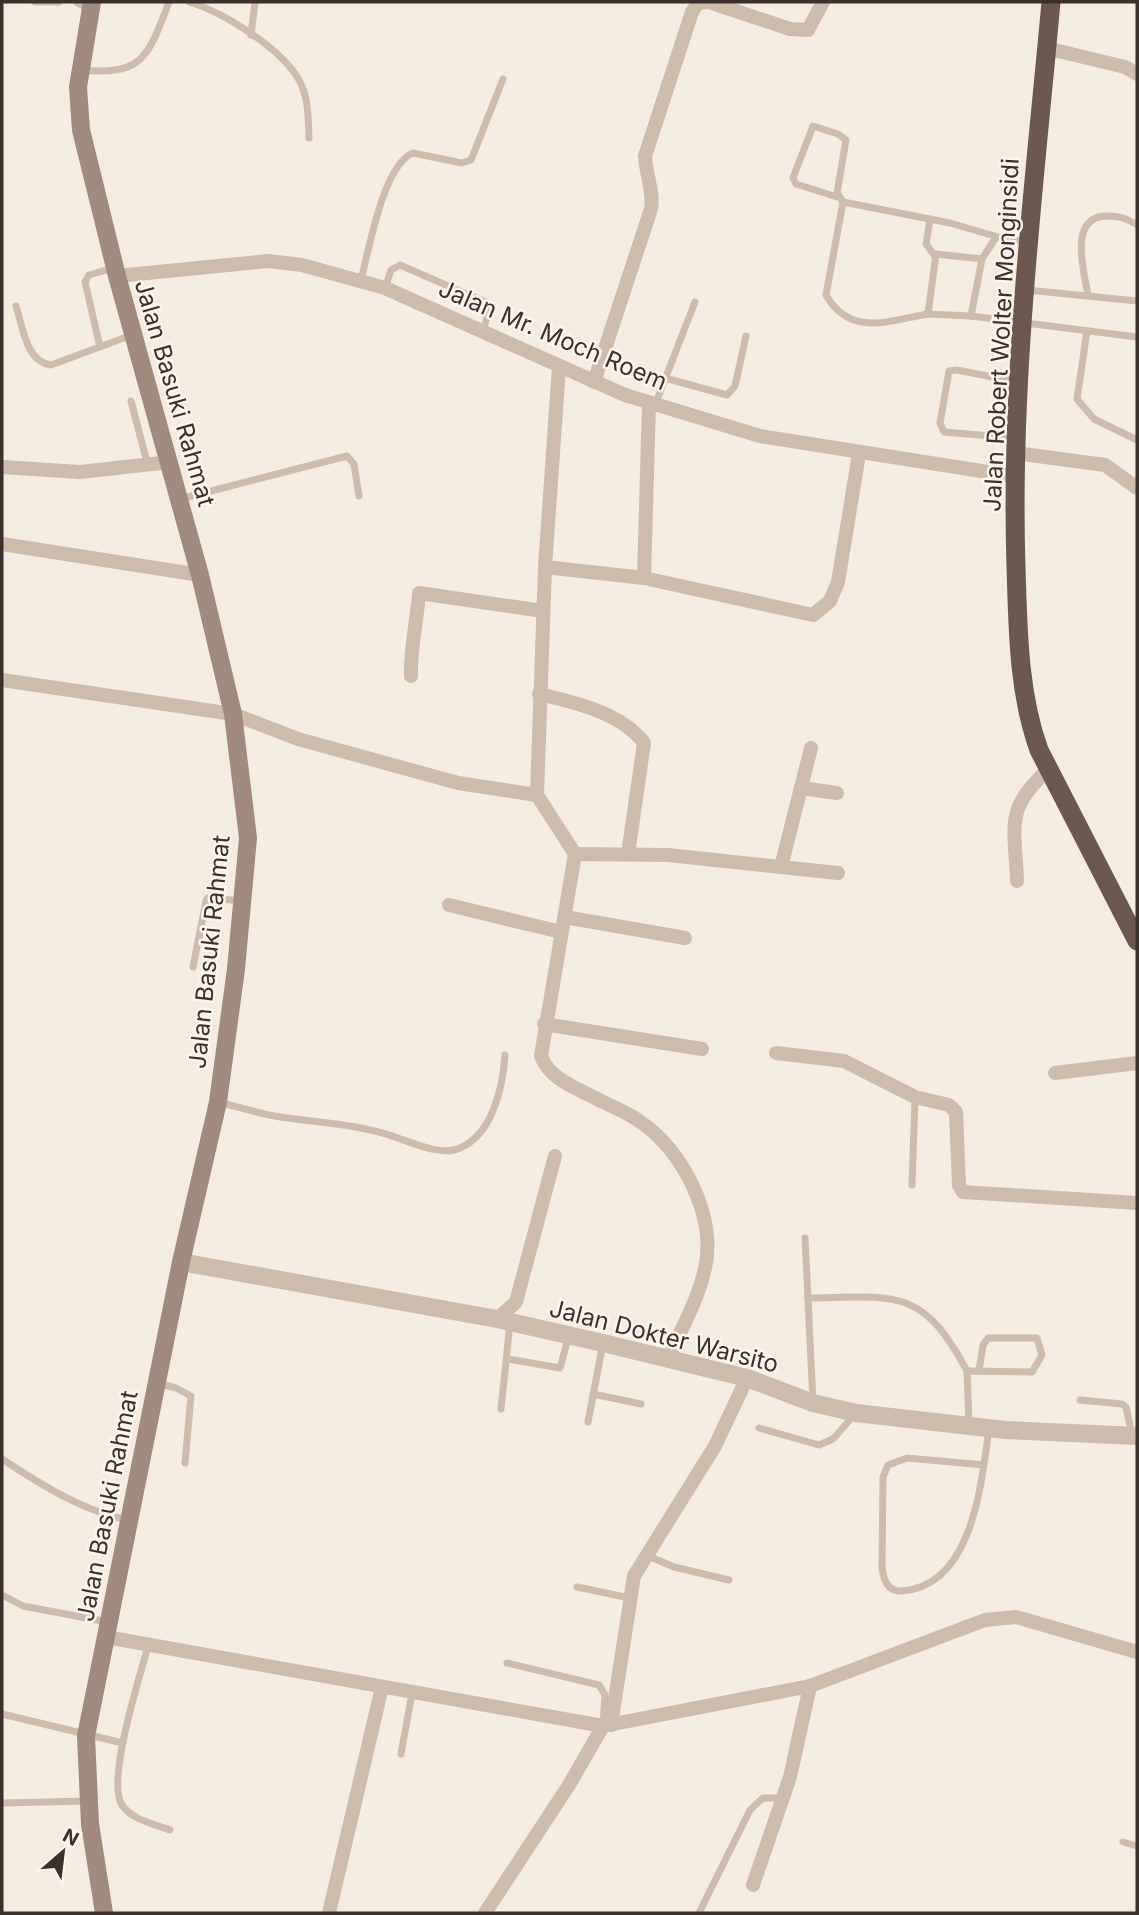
<svg xmlns="http://www.w3.org/2000/svg" width="1139" height="1915" viewBox="0 0 1139 1915" font-family="Inter,sans-serif">
	<rect width="100%" height="100%" fill="#f4ebe1"/>
	<g fill="none" stroke-linecap="round" stroke-linejoin="round">
		<g stroke="#cdbbac" stroke-width="7">
			<polyline points="35,2 59,2"/>
			<polyline points="76,2 90,9"/>
			<path d="M189,2c34,10 92,46 110,78 10,18 9,38 10,58"/>
			<polyline points="251,35 255,2"/>
			<path d="M81,70c63,6 67,-14 88,-68"/>
			<polyline points="837,197 796,184 793,178 813,126 838,134 846,140 837,193 843,202 950,223 1005,239 1026,241"/>
			<path d="M843,202l-17,93c24,42 62,26 102,19"/>
			<polyline points="930,219 926,244 935,256"/>
			<polyline points="982,259 936,254 928,314 971,316 1137,337"/>
			<path d="M361,280c8,-30 22,-115 52,-127l49,10 9,-3 32,-81"/>
			<polyline points="385,288 391,270 400,265 485,302 488,315 483,330"/>
			<polyline points="1027,290 1137,301"/>
			<path d="M1088,295c-4,-23 -20,-78 18,-79 13,0 21,2 31,9"/>
			<path d="M16,306c7,21 10,56 35,59l81,-30"/>
			<polyline points="971,316 982,259 996,237"/>
			<polyline points="1087,331 1077,399 1094,419 1137,440"/>
			<polyline points="100,347 85,282 89,275 113,268"/>
			<polyline points="665,378 727,395 735,386 746,336"/>
			<polyline points="131,401 148,466"/>
			<polyline points="655,405 695,302"/>
			<polyline points="1015,438 944,432 940,423 949,371 957,370 1018,382"/>
			<polyline points="180,499 347,456 354,464 359,496"/>
			<polyline points="193,967 206,901 208,898 242,901"/>
			<path d="M218,1102c21,5 42,12 63,15 38,6 75,7 111,19 19,6 49,21 68,12 33,-14 43,-62 45,-93"/>
			<polyline points="912,1185 915,1098"/>
			<polyline points="805,1238 813,1402"/>
			<path d="M808,1298c87,-1 114,-12 159,73"/>
			<polyline points="508,1359 560,1368 569,1335"/>
			<polyline points="157,1383 176,1388 191,1396 185,1463"/>
			<polyline points="593,1394 641,1404"/>
			<polyline points="1080,1400 1122,1404 1126,1407 1132,1435"/>
			<polyline points="501,1409 510,1323"/>
			<polyline points="588,1422 603,1343"/>
			<polyline points="969,1425 967,1371 1032,1372 1042,1355 1037,1338 988,1338 983,1345 979,1371"/>
			<polyline points="759,1428 819,1445 833,1439 855,1414"/>
			<path d="M2,1459c38,25 82,53 127,61"/>
			<path d="M984,1465l-77,-7 -19,7 -5,12 -1,89c1,13 5,26 20,25 72,-6 79,-109 87,-162"/>
			<polyline points="648,1556 674,1567 729,1580"/>
			<polyline points="577,1587 630,1598"/>
			<polyline points="2,1595 23,1606 108,1622"/>
			<path d="M148,1646c-8,31 -42,134 -26,159 10,15 32,19 48,25"/>
			<polyline points="507,1663 599,1685 605,1695 603,1726"/>
			<polyline points="2,1714 123,1743"/>
			<polyline points="401,1754 412,1693"/>
			<polyline points="2,1803 88,1801"/>
			<polyline points="1123,1842 1137,1846"/>
			<polyline points="699,1913 750,1810 763,1798 782,1798"/>
		</g>
		<g stroke="#cdbbac" stroke-width="14">
			<polyline points="709,2 790,29 808,30 823,2"/>
			<polyline points="1046,48 1125,67 1137,74"/>
			<polyline points="117,276 268,261 302,265 385,288 625,395 760,436 1013,476"/>
			<path d="M559,367l-14,200 -8,228 38,59 -34,202c9,24 36,32 58,44 14,7 30,13 43,23 41,28 75,95 63,145 -6,30 -24,61 -36,90"/>
			<path d="M594,382l57,-173c3,-17 -5,-34 -6,-53l47,-144 6,-9 8,-1"/>
			<polyline points="1015,453 1105,465 1137,488"/>
			<polyline points="2,467 80,472 170,462"/>
			<polyline points="2,544 200,575"/>
			<polyline points="545,567 644,578 813,615 830,601 838,582 859,454"/>
			<polyline points="644,578 649,403"/>
			<path d="M411,676c-1,-29 6,-54 8,-83l124,18"/>
			<polyline points="2,680 233,714 298,739 458,783 537,795"/>
			<path d="M539,694c35,8 83,19 105,49l-16,111"/>
			<polyline points="801,788 837,793"/>
			<polyline points="575,854 668,855 838,873"/>
			<polyline points="781,867 811,748"/>
			<path d="M1017,881c-2,-56 -13,-72 32,-112"/>
			<polyline points="449,905 561,932"/>
			<polyline points="565,917 685,938"/>
			<polyline points="544,1024 702,1049"/>
			<polyline points="776,1053 844,1061 915,1097 949,1105 956,1112 959,1185 963,1192 1137,1203"/>
			<polyline points="1055,1073 1137,1063"/>
			<polyline points="497,1319 516,1302 555,1156"/>
			<polyline points="106,1637 603,1726 810,1686 985,1620 1016,1617 1137,1652"/>
			<polyline points="611,1725 634,1576 715,1446 747,1378"/>
			<polyline points="753,1885 790,1777 810,1686"/>
			<polyline points="329,1913 382,1687"/>
			<polyline points="485,1913 569,1785 603,1726"/>
		</g>
		<polyline stroke="#cdbbac" stroke-width="18" points="181,1262 497,1319 603,1343 747,1378 813,1403 856,1413 1005,1430 1137,1436"/>
		<polyline stroke="#a18a7d" stroke-width="18" points="92,2 78,87 81,130 117,276 200,575 233,714 248,838 236,969 218,1102 181,1262 86,1736 90,1824 104,1913"/>
		<path stroke="#6c584f" stroke-width="19" d="M1051,2c-17,188 -41,376 -35,565 2,61 2,125 23,183l98,191"/>
	</g>
	<g text-anchor="middle" dominant-baseline="central" stroke-width="5" stroke-linejoin="round" paint-order="stroke">
		<g font-size="24" fill="#3b302b" stroke="#fbf5ee">
			<text transform="translate(553 335) rotate(23)">Jalan Mr. Moch Roem</text>
			<text transform="translate(1001 335) rotate(-87)">Jalan Robert Wolter Monginsidi</text>
			<text transform="translate(175 393) rotate(74)">Jalan Basuki Rahmat</text>
			<text transform="translate(209 952) rotate(-84)">Jalan Basuki Rahmat</text>
			<text transform="translate(664 1336) rotate(14)">Jalan Dokter Warsito</text>
			<text transform="translate(107 1506) rotate(-79)">Jalan Basuki Rahmat</text>
		</g>
	</g>
	<rect width="1139" height="1915" fill="none" stroke="#3b302b" stroke-width="7"/>
	<g transform="translate(63 1852) rotate(28)" stroke="#fbf5ee" stroke-width="5" paint-order="stroke">
	<path d="M0-5L12 26L0 18L-12 26Z" fill="#3b302b"/>
	<text y="-10" font-size="19" font-weight="bold" text-anchor="middle" fill="#3b302b">N</text>
	</g>
</svg>
